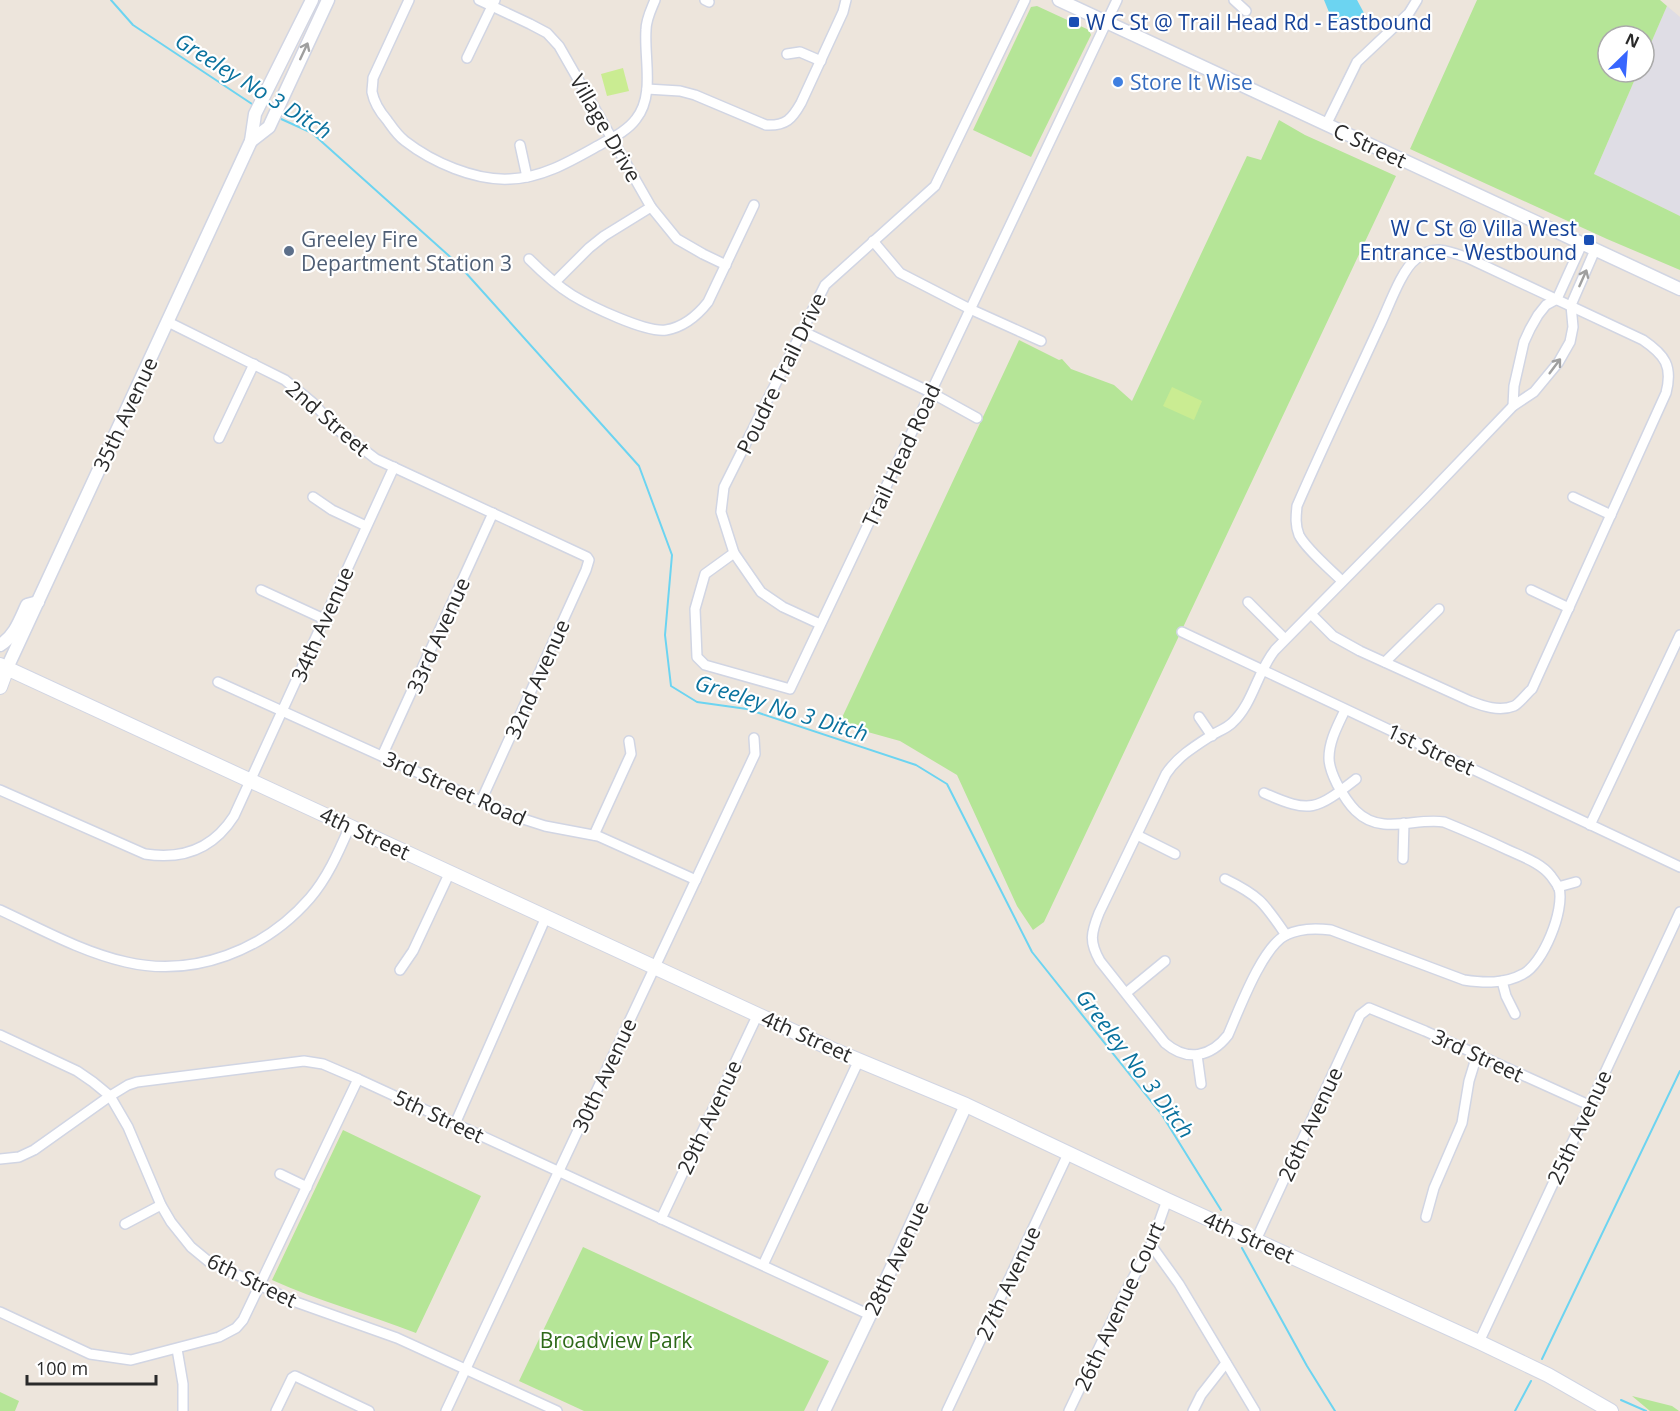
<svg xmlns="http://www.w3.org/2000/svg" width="1680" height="1411" viewBox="0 0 1680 1411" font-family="'Open Sans',sans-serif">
	<rect width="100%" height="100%" fill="#ede5dc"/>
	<polygon fill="#dfdde5" points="1667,6 1680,17 1680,216 1594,174 1638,72 1644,72 1644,59"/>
	<g fill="#b5e597">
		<polygon points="1477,0 1660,0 1667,6 1644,59 1644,36 1608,36 1608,72 1638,72 1594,174 1680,216 1680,270 1607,239 1410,149"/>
		<polygon points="1037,6 1089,30 1091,35 1031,157 973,130 1031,7"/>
		<polygon points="1279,120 1305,135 1396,176 1044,922 1033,930 1017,906 957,775 900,741 839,724 1019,340 1059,360 1062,359 1071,369 1114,385 1132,401 1247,156 1261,160"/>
		<path d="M343,1130l138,66 -65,137c-48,-19 -98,-32 -144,-53z"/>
		<polygon points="583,1247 829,1361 804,1411 584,1411 519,1381"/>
		<polygon points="0,1392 19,1401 15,1411 0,1411"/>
		<polygon points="1632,1396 1672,1406 1679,1411 1650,1411"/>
	</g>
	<g fill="#caec92">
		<polygon points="623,68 629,91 607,96 601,74"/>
		<polygon points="1172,387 1202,401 1194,420 1163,406"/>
	</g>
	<polygon fill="#6cd4f1" points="1324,0 1357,0 1364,13 1362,20 1354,26 1333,22"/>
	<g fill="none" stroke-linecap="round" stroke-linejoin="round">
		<g stroke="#6cd4f1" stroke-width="2">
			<polyline points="111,0 133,25 255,106"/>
			<polyline points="279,118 312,133 457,263 639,466 672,555 665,635 671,686 697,702 747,709 916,765 947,784 1032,952 1162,1115 1221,1210"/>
			<polyline points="1242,1248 1307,1366 1335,1411"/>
			<polyline points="1542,1359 1680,1071"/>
			<polyline points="1621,1400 1646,1411"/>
			<polyline points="1515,1411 1531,1381"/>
		</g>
		<defs>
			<g id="minor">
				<path d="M409,0l-36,78c0,5 -1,10 -1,14 2,10 8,20 15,28 5,7 10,15 18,21 27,21 70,40 105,38 34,-1 64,-20 93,-36 11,-6 25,-13 33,-24 19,-24 8,-60 10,-89 0,-11 5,-20 9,-30"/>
				<polyline points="479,0 530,24 547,33 559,46 651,207 677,239 703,254 726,265"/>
				<polyline points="705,0 709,2"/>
				<polyline points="1234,0 1246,11"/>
				<polyline points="787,54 800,52 821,61"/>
				<polyline points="467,58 495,0"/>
				<path d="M647,89l33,2 15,4 71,30c20,1 26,-6 35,-22l42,-91 3,-12"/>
				<polyline points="1326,125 1357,62 1409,13 1417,0"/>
				<polyline points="520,145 527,177"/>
				<polyline points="873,241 900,273 970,309 1041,341"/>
				<path d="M529,259c13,13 27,26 43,36 18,11 74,38 94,35 18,-3 31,-14 42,-28l46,-97"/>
				<polyline points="555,282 589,248 604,236 651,207"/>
				<polyline points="168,322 285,380 313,403 338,430 376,459 587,557 589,560 586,570 481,801"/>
				<polyline points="802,331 930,392 977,418"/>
				<polyline points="1513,406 1514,386 1524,342 1530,329 1538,315 1546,305 1557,299 1582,244"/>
				<polyline points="219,438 254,364"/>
				<polyline points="313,497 332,510 366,526"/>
				<polyline points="1573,497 1611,515"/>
				<polyline points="734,553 705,574 695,609 697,657 705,665 790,689 1117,0"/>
				<polyline points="261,590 324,619"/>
				<polyline points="1531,590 1569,608"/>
				<polyline points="1248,602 1285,639"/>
				<path d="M1311,614l22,22 27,15 110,50c13,5 29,11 44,5 6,-3 12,-12 18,-17l134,-296c7,-27 -1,-38 -23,-53l-175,-82c-19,-7 -34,-14 -52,1 -15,11 -28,50 -37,68 -27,59 -56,119 -82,179 -1,10 -2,19 2,29 7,14 31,34 43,46"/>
				<polyline points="820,624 783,607 761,592 734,553 721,512 724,487 825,285 935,186 1025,0"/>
				<polyline points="1182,632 1680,867"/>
				<polyline points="1385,662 1439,609"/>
				<polyline points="218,682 514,816 545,826 598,836 696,880"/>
				<path d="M1345,710c-7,15 -16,31 -16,48 0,9 4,18 8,26 11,20 23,38 47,40 20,2 40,-5 60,-2 22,9 43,18 64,28 15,7 33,13 43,26 2,3 6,8 8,12 6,22 -16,76 -36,86 -18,10 -39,9 -59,6l-133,-50c-15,-2 -31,-2 -45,5 -24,12 -47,75 -58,100 -17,22 -41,27 -63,8l-65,-82c-11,-19 -9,-28 -1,-48l67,-139c11,-17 29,-28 46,-39 7,-4 15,-7 20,-12 21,-19 25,-51 43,-73l149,-151 89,-93 21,-14 24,-29 12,-21 3,-15 -2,-22 24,-55"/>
				<polyline points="1199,717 1212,736"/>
				<polyline points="382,756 493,513"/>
				<path d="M0,790l145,64c38,6 68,-5 89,-38l160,-349"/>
				<path d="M1264,793c47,21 52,17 92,-14"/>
				<polyline points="1590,825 1680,635"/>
				<polyline points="594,835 631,754 629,741"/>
				<polyline points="1137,835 1175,854"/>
				<polyline points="1403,859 1404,823"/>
				<path d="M1225,879c35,17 39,24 61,56"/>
				<polyline points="1558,887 1576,882"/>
				<path d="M0,910c41,19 82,42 126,52 68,16 139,-12 184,-64 18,-21 29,-47 40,-72"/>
				<polyline points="400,970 413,951 450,872"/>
				<polyline points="1502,981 1506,996 1515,1014"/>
				<polyline points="1126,993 1165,961"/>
				<polyline points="0,1035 77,1071 93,1082 110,1096 128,1127 161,1205 171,1222 191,1247 208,1261 293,1301 397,1338 557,1411"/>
				<polyline points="1197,1055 1201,1084"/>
				<polyline points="455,1124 546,917"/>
				<polyline points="0,1159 19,1157 34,1150 110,1096 128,1085 137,1082 304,1061 323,1064 358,1079 870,1315"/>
				<polyline points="280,1174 307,1187"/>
				<polyline points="1426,1217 1434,1188 1462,1123 1469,1081 1477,1055"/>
				<polyline points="661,1219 758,1014"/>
				<polyline points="125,1224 161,1205"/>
				<polyline points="1256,1240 1360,1015 1369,1008 1425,1031 1589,1105"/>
				<polyline points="1151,1245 1179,1284 1255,1411"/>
				<polyline points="763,1265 859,1060"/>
				<polyline points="0,1312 90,1354 131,1360 219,1337 236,1328 243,1320 358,1079"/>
				<polyline points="1479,1342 1680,912"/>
				<polyline points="177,1349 183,1384 183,1411"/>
				<polyline points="276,1411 292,1378 295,1376 369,1411"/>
				<polyline points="446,1411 755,754 754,738"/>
				<polyline points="947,1411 1068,1154"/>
				<polyline points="1069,1411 1126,1291 1151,1245 1167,1200"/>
				<polyline points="1193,1411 1201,1395 1226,1363"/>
			</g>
			<g id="tertiary">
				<polyline points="1059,0 1680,289"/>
				<polyline points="251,141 269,127 328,0"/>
				<path d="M0,645c15,-9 20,-25 27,-40l11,-3"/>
				<polyline points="7,668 251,141 255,114 312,0"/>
				<polyline points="824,1411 870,1315 966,1105"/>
			</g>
			<g id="secondary">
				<polyline points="0,665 836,1051 966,1105 1167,1200 1479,1342 1548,1375 1611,1411"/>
				<polyline points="0,687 7,668"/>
			</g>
		</defs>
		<use href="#minor" stroke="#d1d5e3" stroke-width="12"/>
		<use href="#tertiary" stroke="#d1d5e3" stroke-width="15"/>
		<use href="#secondary" stroke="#d1d5e3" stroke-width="16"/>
		<use href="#minor" stroke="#fff" stroke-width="9"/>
		<use href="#tertiary" stroke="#fff" stroke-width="12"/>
		<use href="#secondary" stroke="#fff" stroke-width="14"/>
	</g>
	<defs><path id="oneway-shaft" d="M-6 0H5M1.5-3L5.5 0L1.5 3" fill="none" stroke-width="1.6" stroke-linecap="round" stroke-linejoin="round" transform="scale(1.5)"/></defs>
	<g stroke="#9f9f9f">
		<use href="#oneway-shaft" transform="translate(304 51) rotate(-65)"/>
		<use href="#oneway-shaft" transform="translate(1583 278) rotate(-66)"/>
		<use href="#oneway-shaft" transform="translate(1555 366) rotate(-53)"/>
	</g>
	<g fill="#1a4fb4" stroke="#fff" stroke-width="2">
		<rect x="1068" y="16" width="12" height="12" rx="3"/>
		<rect x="1583" y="234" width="12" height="12" rx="3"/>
	</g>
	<circle fill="#3f7fe0" stroke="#fff" stroke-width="2" cx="1118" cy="82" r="6"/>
	<circle fill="#5c6f8a" stroke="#fff" stroke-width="2" cx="289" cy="251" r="6"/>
	<g text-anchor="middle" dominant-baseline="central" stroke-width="4.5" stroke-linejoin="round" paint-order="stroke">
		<g font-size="21" fill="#164399" stroke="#fff" text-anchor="start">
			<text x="1086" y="22">W C St @ Trail Head Rd - Eastbound</text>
			<text x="1577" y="228" text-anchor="end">W C St @ Villa West<tspan x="1577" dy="24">Entrance - Westbound</tspan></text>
		</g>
		<g font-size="21" fill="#366cbe" stroke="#fff" text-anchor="start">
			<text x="1130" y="82">Store It Wise</text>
		</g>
		<g font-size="21" fill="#2a2a2a" stroke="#fff">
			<text transform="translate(606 128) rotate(60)">Village Drive</text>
			<text transform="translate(1370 145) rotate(25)">C Street</text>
			<text transform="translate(781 373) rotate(-64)">Poudre Trail Drive</text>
			<text transform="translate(125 414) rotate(-65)">35th Avenue</text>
			<text transform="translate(328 418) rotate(41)">2nd Street</text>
			<text transform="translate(901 455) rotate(-65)">Trail Head Road</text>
			<text transform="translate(322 624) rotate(-66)">34th Avenue</text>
			<text transform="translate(438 635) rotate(-66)">33rd Avenue</text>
			<text transform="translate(537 679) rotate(-66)">32nd Avenue</text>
			<text transform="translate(1431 749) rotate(25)">1st Street</text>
			<text transform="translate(455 788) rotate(24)">3rd Street Road</text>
			<text transform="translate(365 833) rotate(25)">4th Street</text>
			<text transform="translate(807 1036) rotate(24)">4th Street</text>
			<text transform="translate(1478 1055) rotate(25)">3rd Street</text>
			<text transform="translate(604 1075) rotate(-65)">30th Avenue</text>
			<text transform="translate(439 1116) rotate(25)">5th Street</text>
			<text transform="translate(709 1117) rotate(-65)">29th Avenue</text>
			<text transform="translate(1310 1124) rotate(-65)">26th Avenue</text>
			<text transform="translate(1579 1127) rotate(-65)">25th Avenue</text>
			<text transform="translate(1249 1237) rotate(24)">4th Street</text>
			<text transform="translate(896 1258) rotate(-65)">28th Avenue</text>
			<text transform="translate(252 1280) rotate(26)">6th Street</text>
			<text transform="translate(1008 1283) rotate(-65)">27th Avenue</text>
			<text transform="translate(1119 1306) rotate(-65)">26th Avenue Court</text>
		</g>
		<g font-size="21" fill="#4e5e75" stroke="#fff" text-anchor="start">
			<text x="301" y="239">Greeley Fire<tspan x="301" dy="24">Department Station 3</tspan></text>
		</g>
		<g font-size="21" fill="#2d6918" stroke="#fff">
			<text x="616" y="1340">Broadview Park</text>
		</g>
		<g font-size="22" font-style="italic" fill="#0a729e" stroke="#fff">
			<text transform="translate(254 85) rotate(32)">Greeley No 3 Ditch</text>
			<text transform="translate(782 707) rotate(17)">Greeley No 3 Ditch</text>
			<text transform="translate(1136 1063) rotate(53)">Greeley No 3 Ditch</text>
		</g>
	</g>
	<g transform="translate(1626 54) rotate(25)"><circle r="28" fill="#ffffff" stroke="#aaaaaa" stroke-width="1.5"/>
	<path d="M0-4.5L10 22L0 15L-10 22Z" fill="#3866fe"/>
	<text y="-9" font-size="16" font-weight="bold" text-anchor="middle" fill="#2a2a2a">N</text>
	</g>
	<path d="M27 1375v9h129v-9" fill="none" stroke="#2a2a2a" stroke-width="3"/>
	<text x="36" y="1375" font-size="18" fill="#2a2a2a" stroke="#ffffff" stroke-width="4.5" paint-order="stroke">100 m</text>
</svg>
